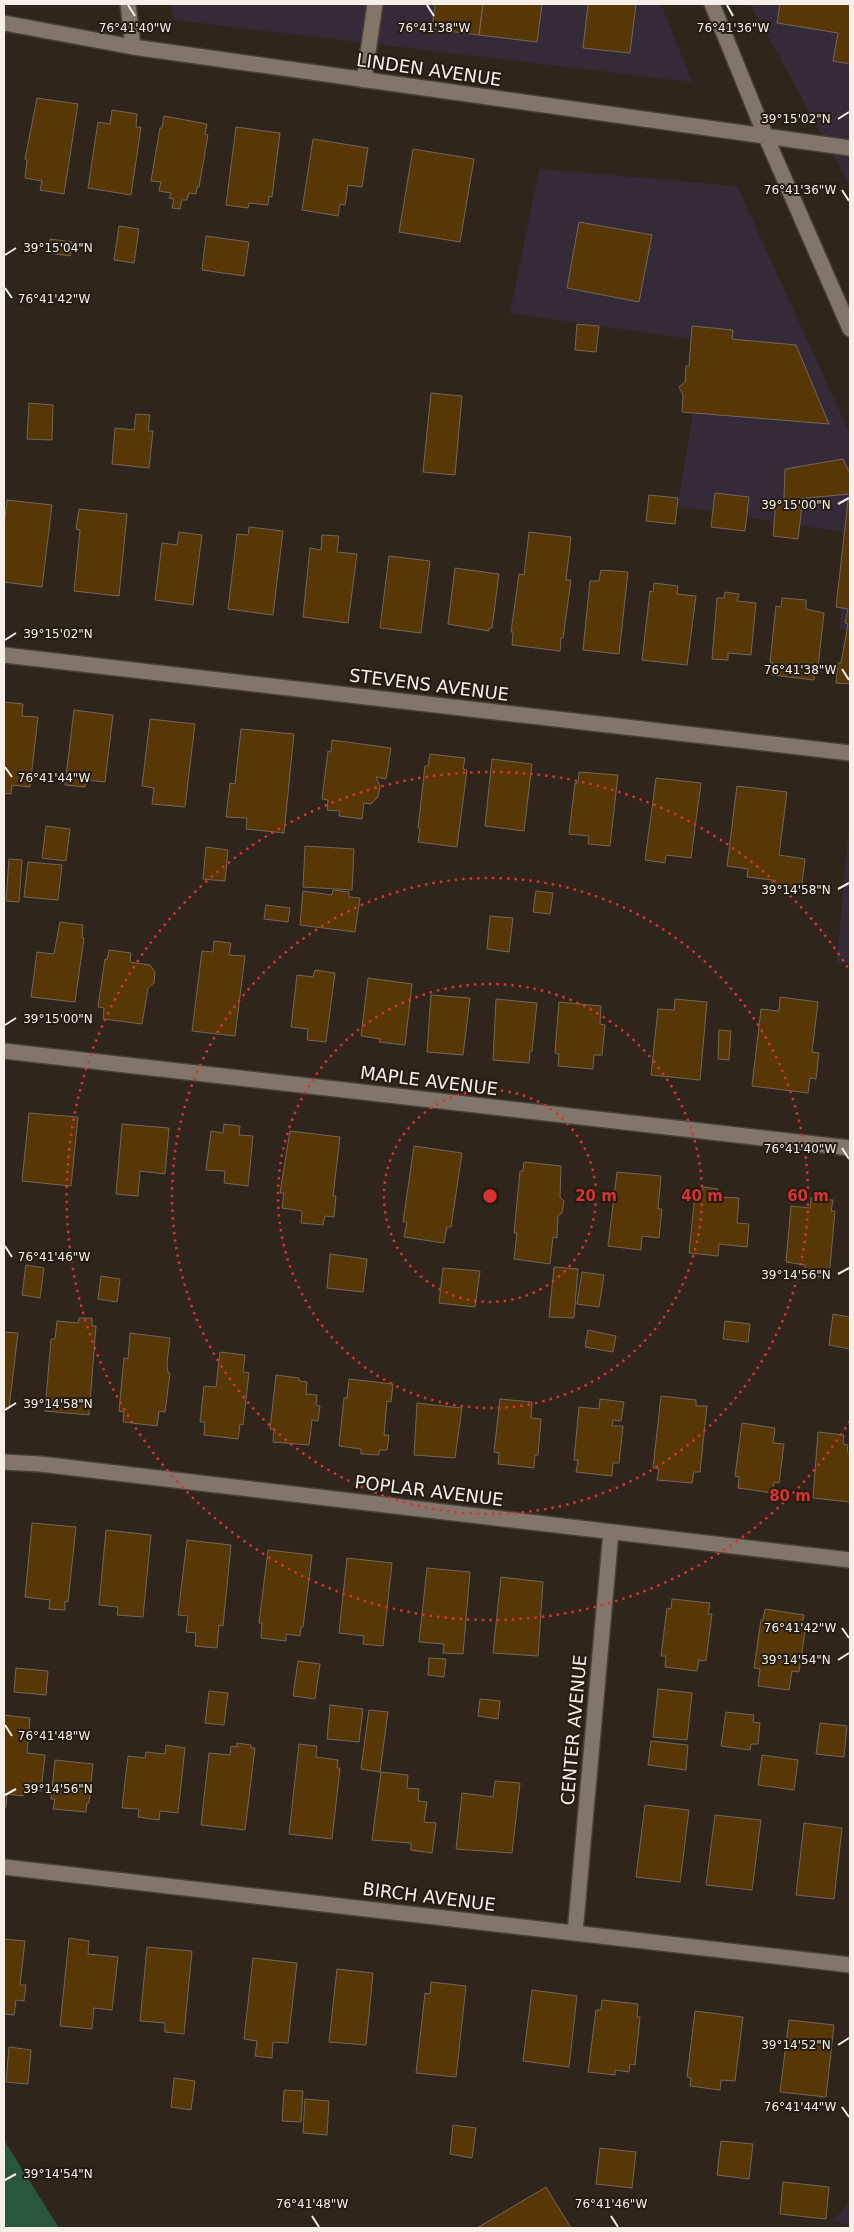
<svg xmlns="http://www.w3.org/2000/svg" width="854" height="2232" font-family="'DejaVu Sans',sans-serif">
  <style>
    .commercial { fill: #352a38 }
    .green { fill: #29563c }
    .building { fill: #583706; stroke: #71665a }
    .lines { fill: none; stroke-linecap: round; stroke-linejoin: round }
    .service-casing { stroke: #484037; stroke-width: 18 }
    .minor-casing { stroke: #484037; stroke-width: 18 }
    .tertiary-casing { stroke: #484037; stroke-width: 18 }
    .service { stroke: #817669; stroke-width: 15 }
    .minor { stroke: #817669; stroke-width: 15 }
    .tertiary { stroke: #817669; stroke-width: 15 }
    .ticks { fill: none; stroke: #f5efe8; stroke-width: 2 }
    .ring { fill: none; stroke: #d83232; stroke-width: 2.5; stroke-dasharray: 2.5 5 }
    .labels { text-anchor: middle; stroke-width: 4; stroke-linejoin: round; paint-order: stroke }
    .street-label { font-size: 18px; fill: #f5efe8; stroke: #251c11 }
    .ticks-label { font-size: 12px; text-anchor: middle; fill: #f5efe8; stroke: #251c11; stroke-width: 4; stroke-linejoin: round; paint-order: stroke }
    .centre { fill: #d83232; stroke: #251c11; stroke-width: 2.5 }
    .ring-label { font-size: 15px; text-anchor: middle; font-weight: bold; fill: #d83232; stroke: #251c11; stroke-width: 4; stroke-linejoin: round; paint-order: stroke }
  </style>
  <rect width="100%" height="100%" fill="#2f251a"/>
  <!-- commercial -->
  <path class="commercial" d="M170 4H661L692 82 174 20Z
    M750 4H850V190L845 177Z
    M539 169 737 186 850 434V631L840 629 843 532 677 506 706 341 510 313Z
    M850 811V963L837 962Z
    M850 2202V2225L832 2221Z"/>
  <!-- green -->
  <path class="green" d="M4 2140 59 2228H4Z"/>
  <!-- building -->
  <path class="building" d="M435 4H483L479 35 432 29Z
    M483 4H542L537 42 479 35Z
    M588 4H636L630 53 583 48Z
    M780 4H850V64L833 61 838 33 777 23Z
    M37 98 78 104 64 194 40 190 42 181 25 178 27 160 25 159Z
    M112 110 137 114 136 127H141L131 195 88 188 98 122 110 124Z
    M164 116 207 124 205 134 208 135 199 187H197L196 194 189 193 187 200H182L180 209 172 208 174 199 169 198 171 193 159 191 161 182 151 181 160 128H162Z
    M236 127 280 133 272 197 269 196 268 205 249 203 248 208 226 205Z
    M313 139 368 148 362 187 348 185 345 205 340 204 338 216 302 210Z
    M413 149 474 159 460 242 399 232Z
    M579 222 652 235 639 302 567 288Z
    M119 226 139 229 134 263 114 260Z
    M206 236 249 242 244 276 202 270Z
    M50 239 72 242 70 256 49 253Z
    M577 324 599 326 596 352 575 350Z
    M692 326 733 330 732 339 796 345 829 424 682 412 683 395 679 387 685 382 686 366H689Z
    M431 393 462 396 455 475 423 472Z
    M29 403 53 405 52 440 27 439Z
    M136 414 150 415 148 431H153L149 468 112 464 115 428 134 430Z
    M843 459 850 474V494L784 500 785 469Z
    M715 493 749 497 745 531 711 527Z
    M649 495 678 498 675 524 646 521Z
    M7 500 52 505 42 587 4 582V527Z
    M776 501 802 505 798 539 773 536Z
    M848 501H850V684L836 683 838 663H841L848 624 845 623 848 609 836 607Z
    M79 509 127 514 119 596 74 591 80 530 76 529Z
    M249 527 283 531 273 615 228 609 237 534 248 535Z
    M179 532 202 535 193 605 155 600 162 543 177 545Z
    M529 532 571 537 566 580H571L563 638H561L560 651 512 645 513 632H511L519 574 524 575Z
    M322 535 339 536 337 552 357 554 348 623 303 617 310 548 321 550Z
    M389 556 430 561 421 633 380 628Z
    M455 568 499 574 492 628H489V631L448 624Z
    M601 570 628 572 619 654 583 650 590 581H599Z
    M654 583 678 586 677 594 696 596 687 665 642 660 650 591 653 592Z
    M725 592 739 594 737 601 756 603 751 655 728 653V660L712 659 717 598H724Z
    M782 598 806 600V609L824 613 818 667 815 666 814 680 772 675 773 663 770 662 776 606 781 607Z
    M4 702 23 704 22 716 38 717 30 787 12 785 11 794 4 793Z
    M74 710 113 715 105 782 86 780 85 787 65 785Z
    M150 719 195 724 185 807 152 804 154 788 142 786Z
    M241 729 294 734 284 833 246 829 247 818 226 817 230 783 235 784Z
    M332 740 391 748 386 779 376 777 380 786 378 797 371 804 364 803 362 819 339 816 340 811 327 810 328 800 322 799 328 751 331 752Z
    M430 754 465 758 463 769 467 770 457 847 418 842 420 829 418 828 425 766H428Z
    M492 759 532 764 524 831 485 826Z
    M579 772 618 775 610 846 588 844 589 836 569 834 575 783H578Z
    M656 778 701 783 691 858 666 855 665 863 645 860Z
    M737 786 787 792 779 855 805 859 801 891 771 887 772 880 747 877 748 869 727 866Z
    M46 826 70 829 66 861 42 858Z
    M305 846 354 849 352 890 303 887Z
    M206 847 228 850 225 881 203 879Z
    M9 859 22 860 19 902 6 901Z
    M28 862 62 865 58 900 24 897Z
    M333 890 349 892V897L360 898 355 932 300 925 303 891 332 895Z
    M536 891 553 893 550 914 533 912Z
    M266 905 290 908 288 922 264 919Z
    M490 916 513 918 509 952 487 949Z
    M60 922 83 925 82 938H84L75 1002 31 997 37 952 54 954Z
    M214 941 231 943 229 955 245 956 235 1036 192 1031 202 951 213 952Z
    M109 950 131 953 130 962 150 965 155 972 154 983 148 988 142 1024 103 1019 104 1008 98 1007 105 959 107 960Z
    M315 970 335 973 326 1042 307 1040 308 1029 291 1027 297 975 313 977Z
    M368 978 412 984 405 1045 379 1042 380 1039 361 1036Z
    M431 995 470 998 463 1055 427 1052Z
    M780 997 818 1002 812 1052 819 1053 816 1079 810 1078 808 1093 752 1086 761 1009 779 1011Z
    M496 999 537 1003 532 1051H530L529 1063 493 1060Z
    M675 999 707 1002 700 1080 651 1075 658 1009 674 1010Z
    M559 1002 601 1006 600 1024 605 1025 602 1055H594L593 1069 558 1066 559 1054 555 1053Z
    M719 1030 731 1031 729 1060 718 1059Z
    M29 1113 78 1117 71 1186 22 1181Z
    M122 1124 169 1128 165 1174 140 1171 138 1196 116 1194Z
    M224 1124 240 1126 239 1135 253 1136 248 1186 224 1183 225 1171 206 1170 211 1131 223 1133Z
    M290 1131 340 1137 333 1196H336L334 1217 325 1216 323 1225 301 1223 302 1211 282 1208 284 1193H280Z
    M414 1146 462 1153 451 1227H447L444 1243 404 1237 407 1222H403Z
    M524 1162 561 1166 560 1197 564 1201 562 1213 558 1216 557 1238 553 1237 550 1264 514 1259 517 1233H514L520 1171H523Z
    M617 1172 661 1176 658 1209H662L659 1238 642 1236 641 1250 608 1246Z
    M703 1187 718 1189V1197L739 1198 737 1223 749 1224 747 1247 719 1244 718 1256 689 1253 695 1194 702 1195Z
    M811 1198 833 1200 831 1211H835L829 1278 805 1275V1265L786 1262 791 1206 810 1208Z
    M330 1254 367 1259 363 1292 327 1288Z
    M26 1265 44 1268 40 1298 22 1295Z
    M554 1267 578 1269 574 1318 549 1317Z
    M443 1268 480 1271 475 1307 439 1303Z
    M582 1272 604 1275 599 1307 577 1304Z
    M101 1276 120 1279 117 1302 98 1299Z
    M833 1314 850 1317V1349L829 1345Z
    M79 1318H92V1326H96L89 1415 45 1411 51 1339H55L57 1321 78 1323Z
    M725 1321 750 1324 748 1342 723 1339Z
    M588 1330 616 1336 613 1352 585 1347Z
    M4 1332 18 1333 9 1408 4 1407Z
    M130 1333 170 1338 167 1363 168 1373H170L165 1412 159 1411 157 1426 123 1422 124 1412 119 1411 124 1358 128 1359Z
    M220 1352 245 1355 243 1372 249 1373 243 1425 240 1424 238 1439 204 1435 205 1422H200L204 1386 216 1387Z
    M276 1375 299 1378V1381L307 1382 306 1394 317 1395 316 1405 320 1406 318 1421 312 1420 309 1445 273 1442 274 1429H270Z
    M349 1379 393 1384 391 1402 387 1401 384 1435H389L387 1450H379V1455L361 1454V1449L339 1446 344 1398H347Z
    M661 1396 696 1400V1406H707L700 1472H694L692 1483 657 1480 659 1469 653 1468Z
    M500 1399 532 1402 531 1418 541 1419 538 1455H535L534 1468 498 1464 499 1453 494 1452Z
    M600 1399 624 1402 621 1421 613 1420 612 1426H623L619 1463H613L612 1476 576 1472 578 1460H574L579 1407 599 1409Z
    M417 1403 462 1408 455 1458 414 1455Z
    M742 1423 775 1428 773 1443 784 1444 779 1483 774 1482 773 1493 738 1488 739 1477 735 1476Z
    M818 1432 844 1435 843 1444 848 1445 847 1452H850V1502L813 1498Z
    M32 1523 76 1527 68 1602 65 1601V1610L49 1609 50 1600 25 1597Z
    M106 1530 151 1535 143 1617 117 1615 118 1607 99 1605Z
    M187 1540 231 1545 223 1626 219 1625 217 1648 195 1646 196 1633 186 1632 188 1616 178 1615Z
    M268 1550 312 1555 303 1627H301L300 1636 286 1634V1641L261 1638 262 1623H259Z
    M347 1558 392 1563 383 1646 363 1644 364 1636 339 1633Z
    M427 1568 470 1572 463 1654 443 1653 444 1644 419 1642Z
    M501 1577 543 1582 538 1656 493 1653Z
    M672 1599 710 1603 708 1614H712L706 1661 699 1660 697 1671 665 1667 666 1656H661L667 1608 671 1609Z
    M765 1609 804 1615 802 1624 806 1625 799 1672 792 1671 789 1690 758 1686 760 1669 754 1668 761 1620H763Z
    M429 1658 446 1659 444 1677 428 1675Z
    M298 1661 320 1664 315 1699 293 1696Z
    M16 1668 48 1671 46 1695 14 1692Z
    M658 1689 692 1693 687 1740 653 1737Z
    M209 1691 228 1693 224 1725 205 1723Z
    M480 1699 500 1701 498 1719 478 1716Z
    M330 1705 363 1709 359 1742 327 1739Z
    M369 1710 388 1712 380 1772 361 1769Z
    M726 1712 754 1715 753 1722 760 1723 758 1744H751L750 1750 721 1746Z
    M4 1715 30 1718 27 1753 45 1755 41 1791 24 1789 23 1796 7 1794 6 1807H4Z
    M820 1723 847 1726 844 1757 816 1754Z
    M651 1741 688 1745 686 1770 648 1765Z
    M237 1743 251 1745V1748H255L245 1830 201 1825 209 1753 230 1755 231 1746 237 1747Z
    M299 1744 317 1746 316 1757 338 1760 337 1768H340L332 1839 289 1834Z
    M166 1745 185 1748 178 1813 160 1811 159 1820 138 1817 139 1809 122 1808 128 1756 145 1758 146 1752 165 1754Z
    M762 1755 798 1760 794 1790 758 1785Z
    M55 1760 93 1764 89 1803H87L86 1812 53 1809 55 1799H51Z
    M381 1772 408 1775 407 1788 419 1789 418 1801 427 1802 424 1822 436 1823 432 1853 411 1850V1843L372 1840Z
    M495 1781 520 1783 512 1853 456 1849 462 1793 493 1797Z
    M645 1805 689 1810 680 1882 636 1877Z
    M715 1815 761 1820 752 1890 706 1885Z
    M804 1823 842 1828 834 1899 796 1895Z
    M69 1938 89 1941 88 1954 118 1957 112 2010 94 2008 92 2029 60 2026Z
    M4 1939 25 1941 20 1985H26L24 2001 16 2000 14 2015 4 2014Z
    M147 1947 192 1951 184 2034 165 2032V2023L140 2021Z
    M253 1958 297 1963 288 2043 273 2042 272 2058 255 2056 257 2041 244 2039Z
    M337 1969 373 1973 366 2045 329 2042Z
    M431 1982 466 1986 456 2077 416 2073 425 1993 430 1994Z
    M532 1990 577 1996 569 2067 523 2061Z
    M602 2000 638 2004 637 2017H640L635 2065 630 2064 629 2072 615 2070V2075L588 2072 596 2010H601Z
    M695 2011 743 2017 735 2081 721 2080 720 2090 690 2086 691 2078 687 2077Z
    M789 2020 834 2025 826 2097 780 2092Z
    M9 2047 31 2050 28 2084 6 2082Z
    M174 2078 195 2081 191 2110 171 2107Z
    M284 2090 303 2091 301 2122 282 2121Z
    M305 2099 329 2101 327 2135 303 2133Z
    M453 2125 476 2128 472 2158 450 2154Z
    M721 2141 753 2144 749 2179 717 2175Z
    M600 2148 636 2152 632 2188 596 2184Z
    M783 2182 829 2187 826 2219 780 2214Z
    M546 2187 571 2228H477Z"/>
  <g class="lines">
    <!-- service casing -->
    <g class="service-casing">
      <path id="service" d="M364 80 375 4"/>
    </g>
    <!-- minor casing -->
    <g class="minor-casing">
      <path id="minor" d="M712 4 766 137
        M4 655 850 753
        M4 1051 850 1148
        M4 1462 40 1464 850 1560
        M4 1867 850 1965
        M575 1933 611 1532"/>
    </g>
    <!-- tertiary casing -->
    <g class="tertiary-casing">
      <path id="tertiary" d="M128 4 133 47
        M4 23 133 47 850 148
        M766 137 850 329"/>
    </g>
    <!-- service -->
    <use href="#service" class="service"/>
    <!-- minor -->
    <use href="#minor" class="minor"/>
    <!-- tertiary -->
    <use href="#tertiary" class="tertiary"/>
  </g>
  <!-- ticks -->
  <path class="ticks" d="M128 5 135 16M427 5 434 16M727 5 733 16M838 119 849 112M842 190 849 201M5 255 16 248M5 288 12 298M838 504 849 498M5 640 16 633M842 669 849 680M5 767 12 777M838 889 849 883M5 1025 16 1018M842 1148 849 1159M5 1246 12 1257M838 1274 849 1268M5 1410 16 1403M842 1628 849 1638M838 1660 849 1653M5 1725 12 1736M5 1795 16 1789M838 2045 849 2038M842 2107 849 2117M5 2180 16 2174M312 2216 319 2227M611 2216 618 2227"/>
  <!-- distance rings -->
  <g class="ring">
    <circle cx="490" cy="1196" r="106"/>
    <circle cx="490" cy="1196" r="212"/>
    <circle cx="490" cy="1196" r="318"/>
    <path d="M850 1421A424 424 0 1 1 850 971"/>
  </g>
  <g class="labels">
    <!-- street labels -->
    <g class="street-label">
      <text transform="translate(429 70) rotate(8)" y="6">LINDEN AVENUE</text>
      <text transform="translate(429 685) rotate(7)" y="6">STEVENS AVENUE</text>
      <text transform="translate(429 1081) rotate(7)" y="6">MAPLE AVENUE</text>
      <text transform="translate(429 1491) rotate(7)" y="6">POPLAR AVENUE</text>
      <text transform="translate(574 1730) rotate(-85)" y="6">CENTER AVENUE</text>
      <text transform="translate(429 1897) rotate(7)" y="6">BIRCH AVENUE</text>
    </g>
  </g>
  <g class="ticks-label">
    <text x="733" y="32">76°41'36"W</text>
    <text x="135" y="32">76°41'40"W</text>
    <text x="434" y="32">76°41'38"W</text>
    <text x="796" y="123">39°15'02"N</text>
    <text x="800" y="194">76°41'36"W</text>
    <text x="58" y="252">39°15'04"N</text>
    <text x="54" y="303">76°41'42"W</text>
    <text x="796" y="509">39°15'00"N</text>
    <text x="58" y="638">39°15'02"N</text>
    <text x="800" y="674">76°41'38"W</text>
    <text x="54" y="782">76°41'44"W</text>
    <text x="796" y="894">39°14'58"N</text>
    <text x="58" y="1023">39°15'00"N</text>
    <text x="800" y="1153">76°41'40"W</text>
    <text x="54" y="1261">76°41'46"W</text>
    <text x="796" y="1279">39°14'56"N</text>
    <text x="58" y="1408">39°14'58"N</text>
    <text x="800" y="1632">76°41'42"W</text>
    <text x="796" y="1664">39°14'54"N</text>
    <text x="54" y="1740">76°41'48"W</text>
    <text x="58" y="1793">39°14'56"N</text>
    <text x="796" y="2049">39°14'52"N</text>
    <text x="800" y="2111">76°41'44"W</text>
    <text x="58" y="2178">39°14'54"N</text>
    <text x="312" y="2208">76°41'48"W</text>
    <text x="611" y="2208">76°41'46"W</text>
  </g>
  <circle cx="490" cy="1196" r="8" class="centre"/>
  <g class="ring-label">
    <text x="596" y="1201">20 m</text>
    <text x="702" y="1201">40 m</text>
    <text x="808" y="1201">60 m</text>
    <text x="790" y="1501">80 m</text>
  </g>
  <!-- border -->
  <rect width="854" height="2232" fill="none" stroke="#f5efe8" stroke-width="10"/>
</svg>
